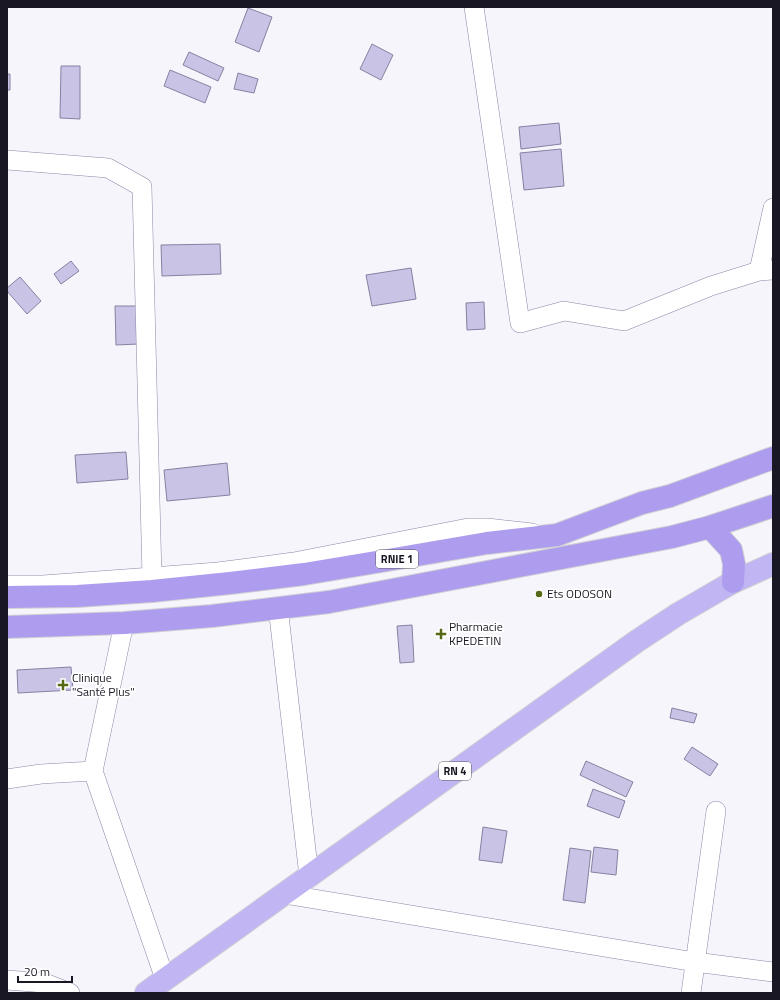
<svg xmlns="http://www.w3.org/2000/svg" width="780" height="1000" font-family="'Titillium Web',sans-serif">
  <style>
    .building { fill: #c9c4e6; stroke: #8681a1 }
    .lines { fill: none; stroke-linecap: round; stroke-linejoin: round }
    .minor-casing { stroke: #8c87a7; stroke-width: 20 }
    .primary-casing { stroke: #d1d1d3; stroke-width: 24 }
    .trunk-casing { stroke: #d1d1d3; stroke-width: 24 }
    .minor { stroke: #fff; stroke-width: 19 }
    .primary { stroke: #c2b5f3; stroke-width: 22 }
    .trunk { stroke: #ae9cef; stroke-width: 22 }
    .poi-dot { fill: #556917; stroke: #fff; stroke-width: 1.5 }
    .labels { text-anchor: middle; stroke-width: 3.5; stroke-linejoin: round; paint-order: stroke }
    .shield { fill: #fff; stroke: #5e5d65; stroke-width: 1 }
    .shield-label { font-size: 11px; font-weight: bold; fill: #191723 }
    .poi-label { font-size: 12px; fill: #191723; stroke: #fff; text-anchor: start }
  </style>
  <rect width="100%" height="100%" fill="#f6f5fc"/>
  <!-- building -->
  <path class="building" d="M248 8 272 17 259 52 235 42Z
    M372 44 393 55 381 80 360 69Z
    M189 52 224 68 218 81 183 65Z
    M61 66H80V119L60 118Z
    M170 70 211 87 205 103 164 86Z
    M238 73 258 79 254 93 234 89Z
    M7 74H10V90H7Z
    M559 123 561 144 521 149 519 127Z
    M561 149 564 186 524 190 520 153Z
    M220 244 221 274 162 276 161 245Z
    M71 261 79 271 61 284 54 274Z
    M411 268 416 299 372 306 366 275Z
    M20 277 41 301 27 314 7 291V288Z
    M484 302 485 329 467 330 466 303Z
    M115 306H138L139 344 116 345Z
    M126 452 128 479 77 483 75 455Z
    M227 463 230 495 167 501 164 470Z
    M412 625 414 662 400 663 397 626Z
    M71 667 73 690 18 693 17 670Z
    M672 708 697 714 694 723 670 718Z
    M692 747 718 764 710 776 684 759Z
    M586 761 633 782 626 797 580 775Z
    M593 789 625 801 619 818 587 806Z
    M483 827 507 831 502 863 479 860Z
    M594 847 618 850 616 875 591 872Z
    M570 848 591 851 585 903 563 900Z"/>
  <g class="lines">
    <!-- minor casing -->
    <g class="minor-casing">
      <path id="minor" d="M474 7 520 323 564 311 624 321 711 286 759 271 773 270
        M7 160 108 168 142 187 152 577
        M759 271 773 208
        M7 585H43L152 577 218 572 294 562 468 528H487L532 533
        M278 607 309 876
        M124 623 93 771 165 979
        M7 779 41 774 93 771
        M284 894 695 962 773 972
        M7 980 45 983 70 993
        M691 993 716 811"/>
    </g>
    <!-- primary casing -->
    <g class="primary-casing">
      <path id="primary" d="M146 993 637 641 678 614 733 582 773 564"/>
    </g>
    <!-- trunk casing -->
    <g class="trunk-casing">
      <path id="trunk" d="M710 527 731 550 734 564 733 582
        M7 597 77 596 152 591 230 583 304 574 382 561 487 543 557 535 642 503 670 496 773 458
        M7 627 124 623 212 616 329 602 672 537 710 527 773 506"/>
    </g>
    <!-- minor -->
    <use href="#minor" class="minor"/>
    <!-- primary -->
    <use href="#primary" class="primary"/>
    <!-- trunk -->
    <use href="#trunk" class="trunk"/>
  </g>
  <!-- markers -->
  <g class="poi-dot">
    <circle cx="539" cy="594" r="4"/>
    <path d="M439 628h4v4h4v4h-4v4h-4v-4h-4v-4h4z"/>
    <path d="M61 679h4v4h4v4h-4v4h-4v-4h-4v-4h4z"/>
  </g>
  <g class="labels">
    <!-- shield labels -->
    <g class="shield">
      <rect x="376" y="550" width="42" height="18" rx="3"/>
      <rect x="439" y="762" width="32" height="18" rx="3"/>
    </g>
    <g class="shield-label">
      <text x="397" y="563">RNIE 1</text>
      <text x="455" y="775">RN 4</text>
    </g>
    <!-- poi labels -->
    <g class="poi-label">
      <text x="547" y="598">Ets ODOSON</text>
      <text x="449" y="631">Pharmacie<tspan x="449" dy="14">KPEDETIN</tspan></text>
      <text x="72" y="682">Clinique<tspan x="72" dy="14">"Santé Plus"</tspan></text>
    </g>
  </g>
  <!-- border -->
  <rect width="780" height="1000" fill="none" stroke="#191723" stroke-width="16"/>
  <!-- scale -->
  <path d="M18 976v6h54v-6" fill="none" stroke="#191723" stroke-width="2"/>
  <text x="24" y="976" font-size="12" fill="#191723" stroke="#ffffff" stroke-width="3" paint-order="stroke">20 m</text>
</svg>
